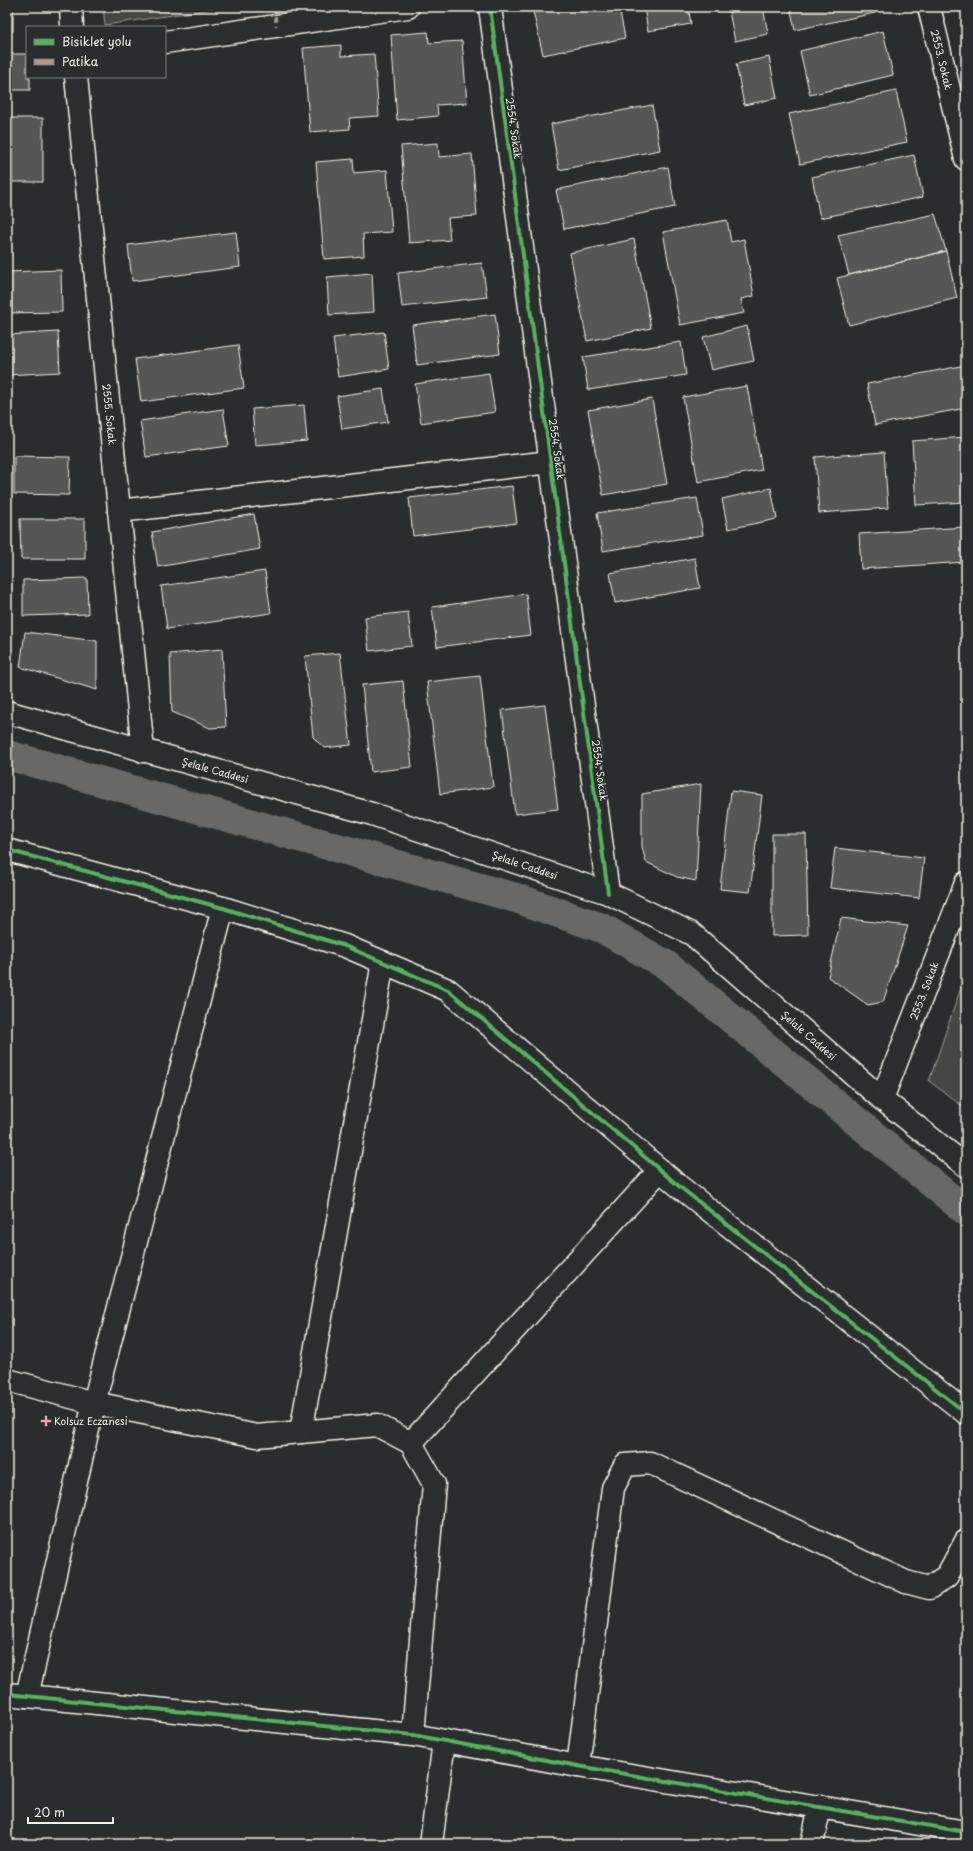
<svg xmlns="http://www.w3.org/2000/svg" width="973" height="1851" font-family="'Playpen Sans',sans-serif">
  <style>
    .green { fill: #444645; stroke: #9c9c96 }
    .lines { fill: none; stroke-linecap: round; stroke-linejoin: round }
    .canal { stroke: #676866; stroke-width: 30 }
    .building { fill: #555756; stroke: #f4f1e8 }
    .minor-casing { stroke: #f4f1e8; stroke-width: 25 }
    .minor { stroke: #2a2d2e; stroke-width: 22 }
    .quiet { stroke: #b2968c; stroke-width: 3; stroke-dasharray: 6 3; stroke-linecap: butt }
    .cycleway-casing { stroke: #2a2d2e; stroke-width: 6 }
    .cycleway { stroke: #56b35d; stroke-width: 4 }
    .poi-dot { fill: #ff9aa2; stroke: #2a2d2e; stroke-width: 1.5 }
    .labels { text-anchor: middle; stroke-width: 4; stroke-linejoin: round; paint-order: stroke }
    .street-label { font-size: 10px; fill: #f4f1e8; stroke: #2a2d2e }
    .poi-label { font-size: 10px; fill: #f4f1e8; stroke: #2a2d2e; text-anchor: start }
  </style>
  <rect width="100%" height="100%" fill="#2a2d2e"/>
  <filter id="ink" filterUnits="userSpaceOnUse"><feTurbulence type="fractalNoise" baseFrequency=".025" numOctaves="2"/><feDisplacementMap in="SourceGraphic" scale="8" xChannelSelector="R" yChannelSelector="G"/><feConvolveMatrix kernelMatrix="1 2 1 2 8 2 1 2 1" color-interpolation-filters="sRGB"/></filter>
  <g filter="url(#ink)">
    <!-- green -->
    <path class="green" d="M103 7H227L105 25Z
      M966 973V1109L929 1081Z"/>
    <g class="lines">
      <!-- canal -->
      <path class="canal" d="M7 755 516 898 602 928 666 965 966 1211"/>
    </g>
    <!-- building -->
    <path class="building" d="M7 7H13V31H7Z
      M551 7H619L625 38 543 55 533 11Z
      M644 7H688L691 24 648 31Z
      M728 7H763L768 34 735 41Z
      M790 7H873L875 13 795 30Z
      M883 31 893 75 810 95 800 51Z
      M428 32 429 43 462 41 467 103 437 105 438 116 397 120 391 35Z
      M341 45V56L374 54 379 116 349 118 350 129 310 132 303 48Z
      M7 54H27V77H30V90H7Z
      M769 57 777 98 744 105 736 64Z
      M896 91 907 142 800 164 789 114Z
      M652 105 660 150 559 170 551 124Z
      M7 118H43V182H7Z
      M438 143 439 157 472 154 477 216 448 218 450 240 409 243 401 146Z
      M914 155 923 197 820 218 812 177Z
      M353 159 354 173 387 170 392 232 363 234 364 256 324 259 316 162Z
      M668 167 675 207 564 229 556 190Z
      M935 214 946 251 849 275 838 235Z
      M727 220 731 242 744 239 754 296 741 299 744 313 680 325 663 232Z
      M236 232 240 267 132 281 128 245Z
      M634 239 651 328 587 341 570 253Z
      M946 251 957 298 849 325 837 278Z
      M482 263 487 297 402 307 398 273Z
      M61 270 62 312 7 313V272Z
      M372 273 374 312 329 315 327 277Z
      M495 314 500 354 417 365 412 325Z
      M747 326 754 361 711 370 703 337Z
      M58 332 60 372 7 375V335Z
      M384 332 389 369 338 377 333 338Z
      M681 342 686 375 588 390 583 357Z
      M238 345 244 388 141 402 135 359Z
      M966 365V408L875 425 867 384Z
      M489 373 495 412 421 423 415 384Z
      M747 386 762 470 698 482 683 397Z
      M383 389 388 422 342 429 337 396Z
      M652 399 667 484 603 495 588 410Z
      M304 405 307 441 255 445 252 409Z
      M223 409 229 446 146 457 140 421Z
      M966 437V502L916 505 912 441Z
      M884 452 888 508 819 513 815 457Z
      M14 456 70 457 69 495 14 494Z
      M512 486 517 523 413 536 409 498Z
      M771 488 777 519 728 529 722 499Z
      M697 498 703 535 603 551 597 513Z
      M254 514 260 549 158 567 152 532Z
      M20 519H85V559H21Z
      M965 527 966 562 861 569 859 534Z
      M695 558 700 588 615 603 610 573Z
      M265 571 271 613 167 629 161 586Z
      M87 578 88 614 23 616V580Z
      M526 594 531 635 437 647 432 607Z
      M408 612 412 646 369 651 365 617Z
      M25 632 97 641V690L20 667Z
      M222 649 226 727 210 728 172 712 170 654Z
      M340 653 351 745 324 748 313 737 305 656Z
      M480 676 493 787 440 794 427 682Z
      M403 681 412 767 371 772 362 685Z
      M545 705 558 809 515 814 502 710Z
      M701 784 696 881 677 877 646 862 642 847V794Z
      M731 791 762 795 750 892 720 889Z
      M772 834H806L808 935 772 936Z
      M835 848 924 858 919 898 830 888Z
      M841 918 908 926 883 1002 868 1005 828 977Z"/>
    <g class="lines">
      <!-- minor casing -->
      <g class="minor-casing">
        <g id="minor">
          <path d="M71 7 72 27"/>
          <path d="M490 7 608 893"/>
          <path id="s1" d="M929 7 966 159"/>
          <path d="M165 42 408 7"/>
          <path id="s2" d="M76 77 143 751"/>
          <path d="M119 511 551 462"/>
          <path id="s3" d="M7 712 372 814 608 893 692 934 882 1099 966 1166"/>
          <path d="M7 850 223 908 345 946 448 990 680 1187 966 1413"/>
          <path id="s4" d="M882 1099 966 883"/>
          <path d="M7 1380 94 1403 257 1436 377 1425 411 1443 434 1484 413 1735"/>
          <path d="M301 1432 383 962"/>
          <path d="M411 1443 660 1170"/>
          <path d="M7 1694 413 1735 578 1766 966 1832"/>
          <path d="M27 1696 94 1403 223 908"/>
          <path d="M578 1766 613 1488 625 1465 650 1463 906 1582 929 1588 947 1576 966 1541"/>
          <path d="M431 1844 444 1741"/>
          <path d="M812 1844 820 1806"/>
        </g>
      </g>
      <!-- minor -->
      <use href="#minor" class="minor"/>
      <!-- quiet -->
      <path class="quiet" d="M275 7 276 26"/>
      <!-- cycleway casing -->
      <g class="cycleway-casing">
        <path id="cycleway" d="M490 7 608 893
          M7 850 223 908 345 946 448 990 680 1187 966 1413
          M7 1694 413 1735 578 1766 966 1832"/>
      </g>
      <!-- cycleway -->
      <use href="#cycleway" class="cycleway"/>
    </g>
  </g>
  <!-- markers -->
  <path class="poi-dot" d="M44 1415h4v4h4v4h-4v4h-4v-4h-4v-4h4z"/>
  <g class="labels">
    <!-- street labels -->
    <g class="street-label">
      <text dy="4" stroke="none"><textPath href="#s1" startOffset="54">2553. Sokak</textPath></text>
      <text transform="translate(514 128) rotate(82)" y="4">2554. Sokak</text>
      <text dy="4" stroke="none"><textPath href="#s2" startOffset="339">2555. Sokak</textPath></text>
      <text transform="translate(557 449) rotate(82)" y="4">2554. Sokak</text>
      <text transform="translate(600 770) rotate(82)" y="4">2554. Sokak</text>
      <text dy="4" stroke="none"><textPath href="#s3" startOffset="216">Şelale Caddesi</textPath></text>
      <text dy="4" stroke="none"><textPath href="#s3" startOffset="540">Şelale Caddesi</textPath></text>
      <text dy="4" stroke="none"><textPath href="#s4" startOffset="116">2553. Sokak</textPath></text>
      <text dy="4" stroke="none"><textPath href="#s3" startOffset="876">Şelale Caddesi</textPath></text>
    </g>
    <!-- poi labels -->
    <g class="poi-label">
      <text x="54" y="1425">Kolsuz Eczanesi</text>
    </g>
  </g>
  <!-- margin -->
  <rect width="973" height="1851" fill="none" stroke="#2a2d2e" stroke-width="24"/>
  <rect x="12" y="12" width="949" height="1827" fill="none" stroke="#f4f1e8" stroke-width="1.5" filter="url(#ink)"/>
  <!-- legend -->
  <rect x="26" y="26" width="140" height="52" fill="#2a2d2e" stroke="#7b7b78"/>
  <rect x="34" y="39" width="20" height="6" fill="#56b35d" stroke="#7b7b78"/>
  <text x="62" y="46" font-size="12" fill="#f4f1e8">Bisiklet yolu</text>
  <rect x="34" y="59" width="20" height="6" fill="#b2968c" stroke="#7b7b78"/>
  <text x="62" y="66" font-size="12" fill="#f4f1e8">Patika</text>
  <!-- scale -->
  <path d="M28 1817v6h85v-6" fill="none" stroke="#f4f1e8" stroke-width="2"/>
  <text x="34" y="1817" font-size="12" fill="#f4f1e8" stroke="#2a2d2e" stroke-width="3" paint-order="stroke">20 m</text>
</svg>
